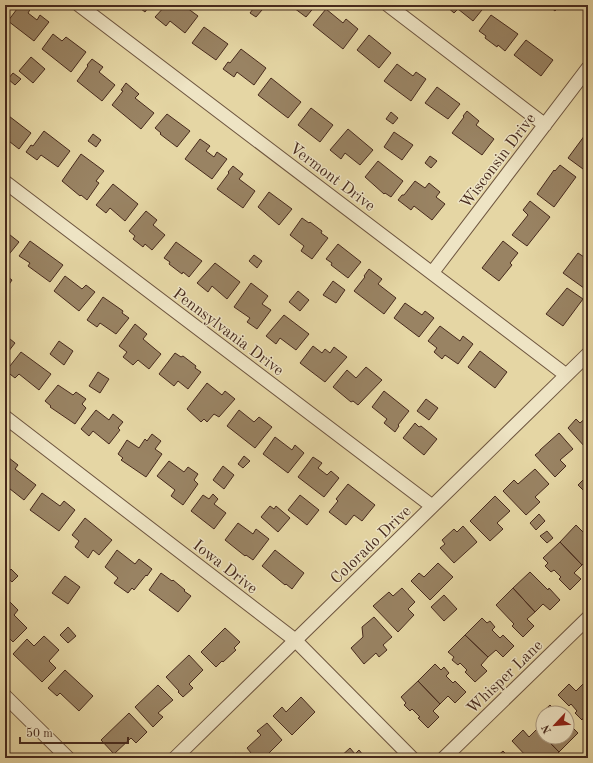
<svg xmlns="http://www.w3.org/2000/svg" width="593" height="763" font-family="'Old Standard TT',serif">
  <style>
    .building { fill: #998363; stroke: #472a1d }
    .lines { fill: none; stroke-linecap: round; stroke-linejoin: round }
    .street-casing { stroke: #6e553f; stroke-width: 15 }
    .street { stroke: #eee4c4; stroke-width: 13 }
    .labels { text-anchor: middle; stroke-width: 3; stroke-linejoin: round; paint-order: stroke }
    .street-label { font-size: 16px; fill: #472a1d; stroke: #eee4c4 }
  </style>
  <rect width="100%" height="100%" fill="#e5d6a4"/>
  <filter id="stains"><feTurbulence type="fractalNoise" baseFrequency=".005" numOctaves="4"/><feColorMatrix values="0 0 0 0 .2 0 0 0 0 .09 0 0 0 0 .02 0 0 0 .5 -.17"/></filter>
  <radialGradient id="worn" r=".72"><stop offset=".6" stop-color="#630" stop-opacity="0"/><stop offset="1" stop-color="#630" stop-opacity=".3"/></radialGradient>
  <!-- building -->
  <path class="building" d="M20 5H27L31 8 28 13 37 20 40 15 49 22 34 41 8 21Z
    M136 5H150L145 12Z
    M166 5H183L198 16 185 33 170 21 166 26 155 17Z
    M256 5 262 10 256 17 250 13Z
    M290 5H316L306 17Z
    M446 5H486L473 21 458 9 454 13 446 6Z
    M550 5H560L555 11 549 6Z
    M326 9 343 23 346 19 358 29 343 49 313 25Z
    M491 15 518 34 505 51 498 45 497 47 485 38 486 36 479 31Z
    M204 27 228 44 216 60 192 43Z
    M53 34 62 41 66 37 86 52 71 72 42 49Z
    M369 35 391 53 379 68 357 50Z
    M526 40 553 60 541 76 514 55Z
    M241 49 266 68 254 85 237 72 234 77 223 69 228 62 230 63Z
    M31 57 45 69 33 83 19 71Z
    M92 59 103 67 99 72 115 85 102 101 77 81 88 66 87 65Z
    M397 64 413 76 416 72 426 79 411 101 384 81Z
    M13 73 21 79 15 85 8 79Z
    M271 78 301 102 288 118 258 95Z
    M126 83 139 94 135 98 154 113 141 129 112 105 123 91 121 90Z
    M437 87 460 104 448 119 425 103Z
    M311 108 333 125 320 142 298 125Z
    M467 111 479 121 476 125 494 139 482 155 452 133 464 117 463 116Z
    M391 112 398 118 393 124 386 119Z
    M5 113 31 133 19 149 5 138Z
    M167 114 190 131 177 147 160 134 161 133 155 128Z
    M348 129 373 150 360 165 345 153 341 159 330 150Z
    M44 131 70 151 58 167 41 155 37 160 26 152 31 145 33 146Z
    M394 132 413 145 402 160 384 147Z
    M93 134 101 140 96 147 88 141Z
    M585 135 588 137V165L587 164 583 169 568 158Z
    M200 139 210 146 206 151 214 157 217 152 227 159 212 179 185 159Z
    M81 154 104 171 96 181 99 183 87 200 81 195 80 196 62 181Z
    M430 156 437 161 431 168 425 163Z
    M378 161 403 181 391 197 385 193 384 194 365 177Z
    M560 165 576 177 554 207 537 194 554 170 555 171Z
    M233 166 243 174 239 179 255 191 243 208 217 189 229 173 228 172Z
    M415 181 425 188 429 183 440 192 436 197 445 204 432 220 414 206 411 210 398 200 402 195H404Z
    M113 184 138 204 125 221 110 208 106 213 96 205Z
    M269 192 292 209 279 225 258 207Z
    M530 201 550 217 527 246 512 235 528 215 523 210Z
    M146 211 157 220 153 225 165 235 152 250 145 244 143 247 133 239 135 236 129 231Z
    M302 218 309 223 310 222 322 231 321 233 328 238 312 259 301 251 304 246 290 235Z
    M5 231 19 242 6 258 5 257Z
    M30 241 63 265 50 282 28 266 30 263 19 256Z
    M503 241 518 253 510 263 512 265 499 281 482 268Z
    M176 242 202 261 189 277 183 272 182 274 169 264 170 262 164 258Z
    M338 244 361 262 348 278 331 265 332 263 326 259Z
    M588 251V291L563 273 578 253 584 257Z
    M254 255 262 261 257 268 249 261Z
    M215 263 240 282 227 299 212 286 208 292 197 283Z
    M369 269 382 279 378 284 396 298 384 314 354 291 365 277 364 276Z
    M5 275 12 280 6 289 5 288Z
    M65 276 82 289 86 285 95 292 79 311 54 291Z
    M333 281 345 290 336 303 323 295Z
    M251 283 268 296 262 304 271 310 257 329 247 322 250 318 234 307Z
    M567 288 583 299 563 326 546 314Z
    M298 291 309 300 300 311 289 302Z
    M103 297 123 311 122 313 129 318 116 334 100 323 97 327 87 320Z
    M405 303 422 315 425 311 434 318 419 337 394 318Z
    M284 315 309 334 296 350 280 338 276 344 266 336Z
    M135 324 147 334 143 339 161 354 149 369 138 360 133 365 123 357 127 352 119 346Z
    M440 326 460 341 463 336 473 344 458 364 445 355 442 359 434 352 437 348 428 341Z
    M5 335 15 343 5 356Z
    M59 341 73 351 64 365 50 354Z
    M313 346 322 353 325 349 330 353 334 347 347 357 325 382 300 363Z
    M480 351 507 372 495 388 468 367Z
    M21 352 51 374 39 390 19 374 15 378 6 371Z
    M175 353 181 357 183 356 196 366 195 368 201 372 188 389 178 381 174 386 159 374Z
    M366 367 382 380 358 405 353 401 351 402 333 387 347 370 356 378Z
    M98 372 109 379 100 393 89 386Z
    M207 383 222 395 225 391 235 399 219 417 214 414 207 422 204 419 201 422 187 409Z
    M58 385 73 395 76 392 86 399 82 404 86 408 75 424 50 407 51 406 45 401Z
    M384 391 409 411 398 425 399 426 395 432 384 423 387 419 372 407Z
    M426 399 438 408 429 420 417 411Z
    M96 410 109 420 113 414 123 422 118 428 120 430 109 444 93 431 89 436 81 429Z
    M239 410 254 422 259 417 272 427 255 448 227 426Z
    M588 416V444L585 447 568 428 576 419 580 423Z
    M415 423 419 427 421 426 437 439 424 455 403 438Z
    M559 433 573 449 560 460 566 466 555 477 535 455 540 451V450Z
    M152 434 161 441 155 449 162 454 146 477 121 460 123 458 118 454 127 440 139 448 145 439 147 441Z
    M275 437 292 450 295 445 304 453 288 473 263 454Z
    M244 456 250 461 243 468 238 464Z
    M313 457 322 463 318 468 327 475 331 471 339 478 324 497 298 477Z
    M9 458 18 465 15 469 36 485 24 500 5 485V463Z
    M169 461 184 472 188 467 198 474 194 480 198 484 183 505 171 496 175 490 157 476Z
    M223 466 234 475 224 489 213 480Z
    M535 469 549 484 535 497 540 502 526 515 503 491 514 480 518 484Z
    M584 479 588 483V485L583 490 578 485Z
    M348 484 375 505 362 521 354 515 346 525 329 512 338 501 336 499Z
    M42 493 60 506 64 501 75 510 59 531 30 510Z
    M213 494 218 499 214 504 226 513 214 529 191 511 203 495 209 499Z
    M300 495 319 510 307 525 288 510Z
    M495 496 510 511 497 523 503 529 490 541 470 521Z
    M270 506 274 509 276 506 290 518 278 532 261 517Z
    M539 514 545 521 536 530 530 523Z
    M85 518 112 540 99 555 93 550 88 558 75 547 79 541 72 535Z
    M238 523 253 534 256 529 269 539 253 560 246 555 245 556 225 540Z
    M576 525 588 537V559L582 565 560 542Z
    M463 526 477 542 454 563 440 548 445 544 442 540 454 529 457 532Z
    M547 531 553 538 547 543 540 536Z
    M560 542 582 565 574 573 581 579 570 590 559 579 561 577 554 570 551 572 545 566 548 563 543 558Z
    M117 550 135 564 139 559 152 569 147 576 146 575 134 590 132 588 128 593 114 583 118 578 105 567Z
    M275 550 304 573 292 589 286 584 285 585 262 566Z
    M438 563 453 577 430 600 411 581 419 573 424 577Z
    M11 569 18 576 12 582 5 576Z
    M530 572 548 590 549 588 560 600 550 610 543 604 535 612 513 588Z
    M161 573 172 581 173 580 185 590 184 591 191 596 178 612 149 590Z
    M65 576 80 587 68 604 52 593Z
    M402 588 415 602 408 609 414 615 398 632 373 606 389 592 393 596Z
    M513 588 535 612 527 619 534 626 523 637 512 626 514 624 496 605Z
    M444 595 457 609 444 621 431 607Z
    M8 600 18 610 14 615 27 628 13 642 5 634V603Z
    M374 617 392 637 383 645 387 650 379 657 376 653 364 664 351 648 363 637 362 627Z
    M482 618 487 623 490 621 495 627 492 630 500 638 503 635 514 646 503 657 496 650 488 657 465 635Z
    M68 627 76 636 68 643 60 635Z
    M225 628 240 642 234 648 236 650 223 662 222 661 216 667 201 652Z
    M465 635 488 657 481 665 487 671 475 682 465 672 467 670 460 663 458 665 452 660 454 657 448 652Z
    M44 636 59 650 49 661 56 668 42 682 13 654 27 639 34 646Z
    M189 655 203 670 189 684 193 688 183 697 178 692 179 691 166 677Z
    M435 664 441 670 444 667 449 673 446 676 453 683 455 681 466 692 455 703 448 696 440 704 418 681Z
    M65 670 93 696 79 711 60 693 57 696 48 688Z
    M588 680V689L583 684Z
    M418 681 440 704 433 711 439 717 428 728 418 718 420 717 412 709 410 711 404 705 406 703 401 697Z
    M569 684 576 691 583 684 588 689V721L584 717 582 720 575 713 577 711 571 704 569 706 558 695Z
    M158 685 173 700 158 713 163 717 153 727 135 707Z
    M301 697 315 712 292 735 273 716 282 707 286 712Z
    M550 705 558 713H543V720L538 716Z
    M129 713 147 732 136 743 131 738 114 754 101 740Z
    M567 722 578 733 559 752 544 737H567Z
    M267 723 282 740 264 758H255L247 748 261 735 257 731Z
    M543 723V736L537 729Z
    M537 729 559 752 554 758H528L512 741 523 730 529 737Z
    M350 748 355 754 359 750 363 755 360 758H339Z
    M503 751 510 758H495Z
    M236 753 241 758H230Z"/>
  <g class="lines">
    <!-- street casing -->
    <g class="street-casing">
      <path id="street" d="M79 5 566 375
        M388 5 545 125
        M5 182 432 506
        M432 273 588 68
        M5 417 295 640 412 758
        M5 696 68 758
        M175 758 588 354
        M444 758 588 618"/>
    </g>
    <!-- street -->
    <use href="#street" class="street"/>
  </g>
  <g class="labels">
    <!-- street labels -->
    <g class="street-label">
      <text transform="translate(497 160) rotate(-53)" y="6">Wisconsin Drive</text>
      <text transform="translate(333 176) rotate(37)" y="6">Vermont Drive</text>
      <text transform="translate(229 331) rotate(37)" y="6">Pennsylvania Drive</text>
      <text transform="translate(370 544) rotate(-44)" y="6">Colorado Drive</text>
      <text transform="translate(226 566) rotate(38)" y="6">Iowa Drive</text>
      <text transform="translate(504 676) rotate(-44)" y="6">Whisper Lane</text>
    </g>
  </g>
  <!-- margin -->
  <rect width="593" height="763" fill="none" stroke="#e5d6a4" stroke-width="20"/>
  <rect x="6" y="6" width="581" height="751" fill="none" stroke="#472a1d" stroke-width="2"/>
  <rect x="10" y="10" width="573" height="743" fill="none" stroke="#472a1d"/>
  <!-- north arrow -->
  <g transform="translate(555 725) rotate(244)"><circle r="19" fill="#eee4c4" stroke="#ab9a81"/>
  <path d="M0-3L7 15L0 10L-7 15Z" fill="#8f2418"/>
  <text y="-6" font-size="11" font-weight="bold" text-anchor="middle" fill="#472a1d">N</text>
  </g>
  <!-- scale -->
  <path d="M20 737v6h108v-6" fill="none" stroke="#472a1d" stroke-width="2"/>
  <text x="26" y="737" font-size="12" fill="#472a1d" stroke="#eee4c4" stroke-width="3" paint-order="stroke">50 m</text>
  <rect width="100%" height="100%" filter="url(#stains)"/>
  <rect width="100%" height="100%" fill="url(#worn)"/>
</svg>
